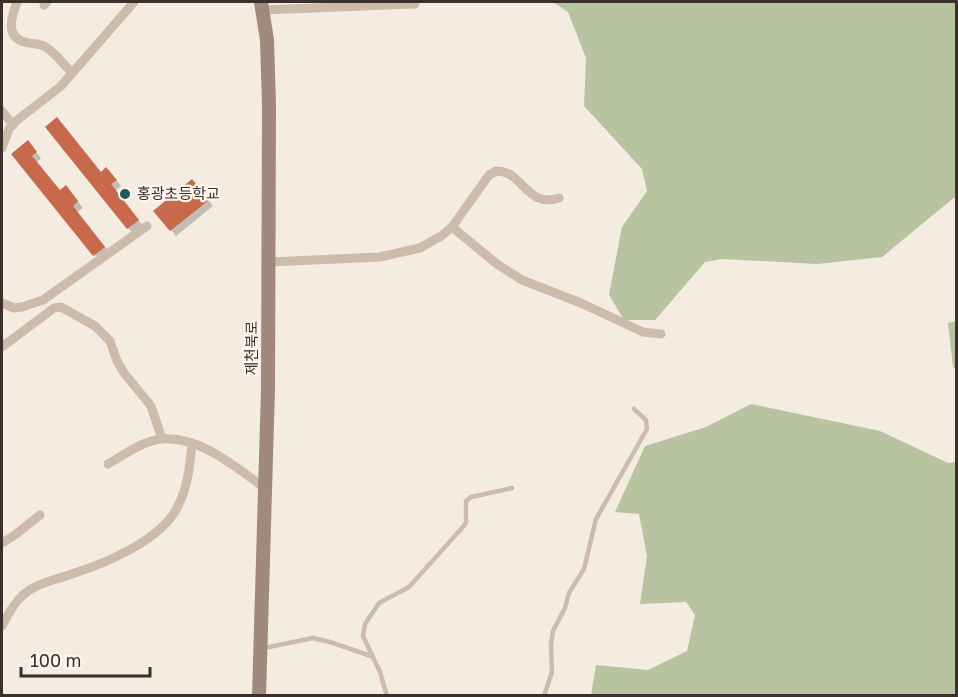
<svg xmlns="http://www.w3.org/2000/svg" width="958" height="697" font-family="'Golos Text','Noto Sans KR',sans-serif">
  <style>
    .green { fill: #b8c4a0 }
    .shadow { fill: #0003 }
    .building { fill: #c8694b }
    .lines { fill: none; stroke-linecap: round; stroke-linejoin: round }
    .lane { stroke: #cdbbac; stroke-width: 4.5 }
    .street { stroke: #cdbbac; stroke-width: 9 }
    .secondary { stroke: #a18a7d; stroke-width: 14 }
    .poi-dot { fill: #1f5a5e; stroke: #fbf5ee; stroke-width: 2 }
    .labels { text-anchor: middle; stroke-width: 4.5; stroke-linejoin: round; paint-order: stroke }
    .poi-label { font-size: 15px; fill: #3b302b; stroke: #fbf5ee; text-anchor: start }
    .street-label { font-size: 15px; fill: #3b302b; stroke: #fbf5ee }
  </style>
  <rect width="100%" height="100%" fill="#f4ebe1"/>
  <!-- green -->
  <path class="green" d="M553 2H956V196L882 257 817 264 722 259 705 262 655 320H624L609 295 622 227 647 191 642 169 584 106 586 58 568 12Z
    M956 321V369L953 367 948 323Z
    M751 404 880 431 948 463 956 462V695H591L596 665 648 670 687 651 695 615 686 602 640 604 647 556 639 514 615 512 645 446 706 427Z"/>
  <!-- shadow -->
  <path class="shadow" d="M47 127 101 173 112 174 121 186 115 191 143 226 134 234 128 228Z
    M33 148 41 158 37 162 60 192 71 193 83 208 77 212 110 253 100 261 13 154Z
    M198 187 213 206 176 236 171 230Z"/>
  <!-- building -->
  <path class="building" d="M57 117 101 172 106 167 117 180 111 184 139 220 127 229 45 127Z
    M28 140 37 152 32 156 60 190 66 185 78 201 73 206 105 247 93 256 11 154Z
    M192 179 209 200 170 231 153 211Z"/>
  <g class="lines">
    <!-- lane -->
    <path class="lane" d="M264 648 313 638 330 642 371 656
      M387 696 380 672 363 636 365 624 379 603 409 587 462 528 466 523V501L471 497 512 488
      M544 696 552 672 551 644 553 631 565 608 569 593 584 569 596 519 647 429 646 420 634 409"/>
    <!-- street -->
    <path class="street" d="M17 2C12 16 4 37 25 42 31 44 38 43 44 46 55 52 63 64 72 73
      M44 5 47 2
      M263 10 415 4
      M2 111 13 125
      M2 148 9 129 16 121 61 86 134 2
      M452 227 497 264 522 280 581 303 643 332 661 334
      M269 262 380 257 420 248 441 236 452 227 489 175 496 171C523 170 526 209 559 198
      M2 303 14 308 22 307 43 300 147 226
      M2 347 54 308 61 307 95 326 110 341 117 361 124 373 151 406 162 439
      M108 464C124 455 144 440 162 439 201 436 236 468 265 488
      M2 543 15 535 40 515
      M2 626C7 616 13 604 22 596 35 583 56 580 72 574 106 563 162 540 178 506 188 486 190 465 192 443"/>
    <!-- secondary -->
    <path class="secondary" d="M259 696 268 389 269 105 267 40 261 2"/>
  </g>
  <!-- markers -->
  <circle class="poi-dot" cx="125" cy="194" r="6"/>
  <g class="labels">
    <!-- poi labels -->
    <g class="poi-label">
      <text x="137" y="199">홍광초등학교</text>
    </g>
    <!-- street labels -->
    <g class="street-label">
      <text transform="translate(252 348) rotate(-90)" y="5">제천북로</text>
    </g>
  </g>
  <!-- border -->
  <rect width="958" height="697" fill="none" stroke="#3b302b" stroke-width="6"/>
  <!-- scale -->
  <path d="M21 667v9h129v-9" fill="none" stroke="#3b302b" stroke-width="3"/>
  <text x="30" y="667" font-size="18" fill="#3b302b" stroke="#fbf5ee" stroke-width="4.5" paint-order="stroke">100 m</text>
</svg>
